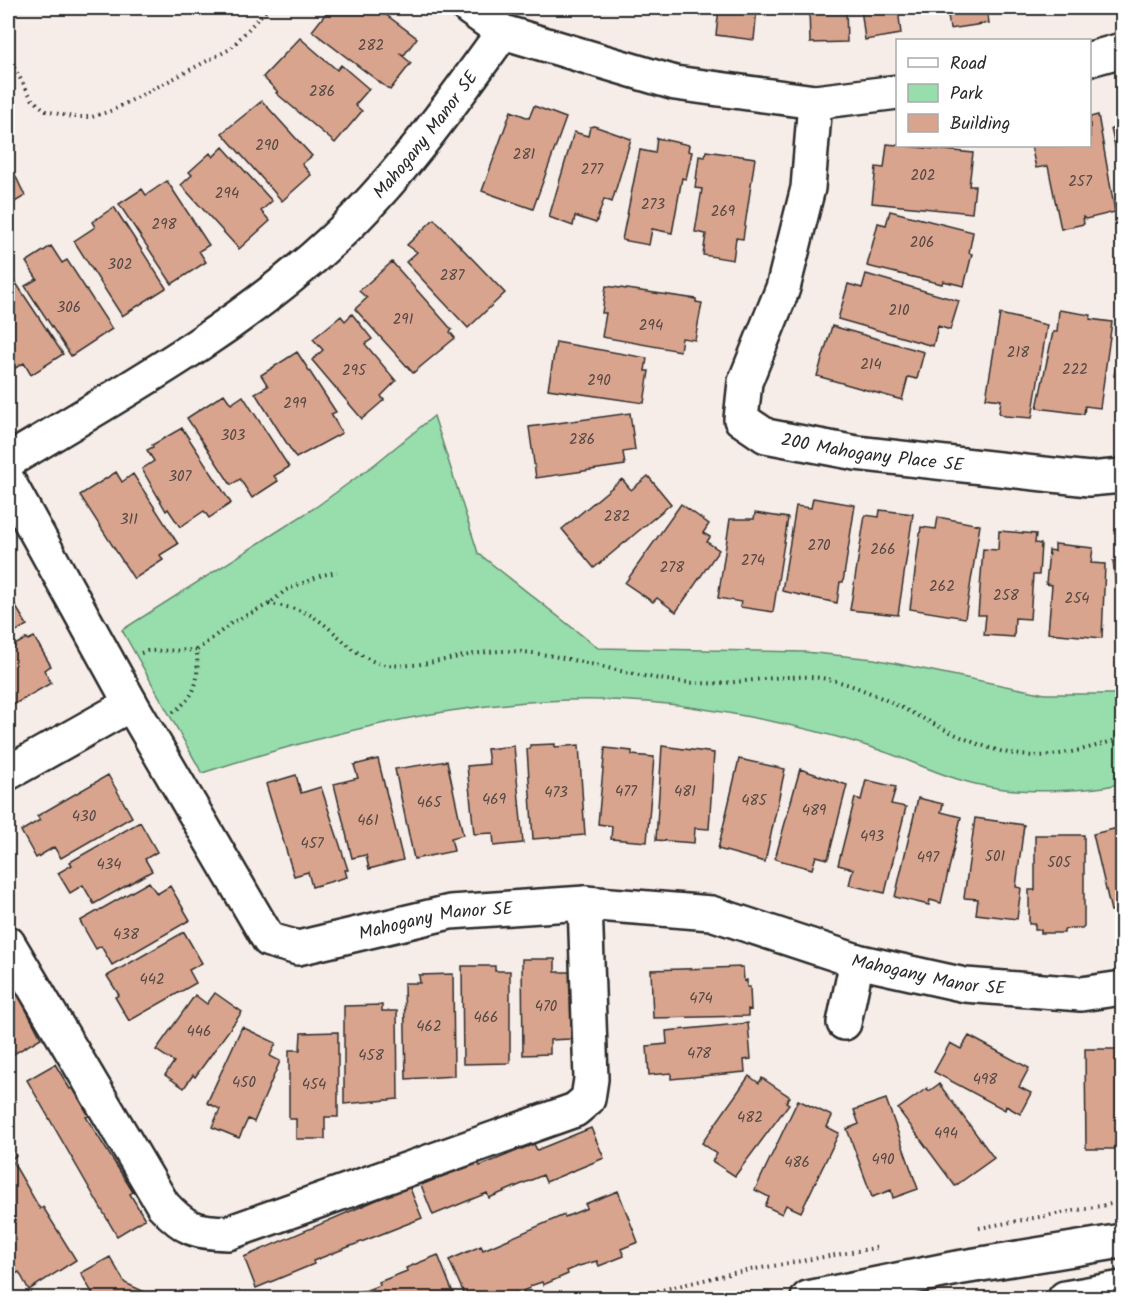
<svg xmlns="http://www.w3.org/2000/svg" width="1130" height="1306" font-family="Kalam,sans-serif">
  <style>
    .green { fill: #97deac; stroke: #61846c; stroke-width: 1.5 }
    .building { fill: #d9a48e; stroke: #2b2b2b; stroke-width: 1.5 }
    .lines { fill: none; stroke-linecap: round; stroke-linejoin: round }
    .minor-casing { stroke: #2b2b2b; stroke-width: 38 }
    .path { stroke: #2b2b2b; stroke-width: 4; stroke-dasharray: 1.5 4.5; stroke-linecap: butt }
    .minor { stroke: #fff; stroke-width: 33 }
    .labels { text-anchor: middle; stroke-width: 4.5; stroke-linejoin: round; paint-order: stroke }
    .number-label { font-size: 15px; fill: #564944 }
    .street-label { font-size: 18px; fill: #2b2b2b; stroke: #fff }
  </style>
  <rect width="100%" height="100%" fill="#f7ede8"/>
  <filter id="ink" filterUnits="userSpaceOnUse"><feTurbulence type="fractalNoise" baseFrequency=".0167" numOctaves="2"/><feDisplacementMap in="SourceGraphic" scale="12" xChannelSelector="R" yChannelSelector="G"/><feConvolveMatrix kernelMatrix="1 2 1 2 8 2 1 2 1" color-interpolation-filters="sRGB"/></filter>
  <g filter="url(#ink)">
    <!-- green -->
    <path class="green" d="M434 416 478 553 598 648 805 652 874 659 1045 694H1122V783C1091 792 1023 793 991 787 949 781 910 759 870 747 816 729 760 718 704 709 534 681 364 721 202 773L122 630 316 507 375 464Z"/>
    <!-- building -->
    <path class="building" d="M330 8H377L417 38 404 55 399 53 411 63 390 90 312 31Z
      M719 8H757L754 40 716 35Z
      M809 8H846L847 42 810 43Z
      M861 8H898L901 34 865 40Z
      M947 8H987L989 23 950 29Z
      M300 38 337 70 341 65 369 89 355 105 362 111 335 143 276 93 278 92 263 77Z
      M262 101 312 156 302 164 311 175 282 201 222 133Z
      M534 106 566 118 533 209 482 191 511 111 529 118Z
      M1098 115 1115 212 1086 219 1083 217 1084 224 1061 229 1048 166 1036 168 1031 146H1090V117Z
      M594 126 631 139 612 202 604 199 596 223 575 216 573 226 549 217 574 132 588 136 590 127Z
      M1122 126V174L1111 129Z
      M657 138 689 145 688 151 692 152 686 179 682 178 672 233 652 229 649 245 622 240 640 150 655 153Z
      M887 144 973 153 969 186H975L972 213 872 203 876 167 884 168Z
      M223 147 272 201 261 211 270 221 239 249 181 185 192 175 189 172 210 153 213 157Z
      M706 151 755 158 743 239 736 238 733 260 703 255 706 234 695 232 702 189 695 188 699 156 705 157Z
      M8 160 25 196 8 206Z
      M167 181 209 245 199 251 206 262 172 284 119 204 142 189 146 195Z
      M114 207 166 288 122 316 74 241 95 227 92 222Z
      M890 211 973 232 969 253 972 254 964 286 943 281 942 284 867 266 878 223 886 225Z
      M434 219 505 293 468 328 406 262 417 252 407 245Z
      M51 246 62 263 67 260 112 329 71 356 25 286 37 279 26 262Z
      M392 262 452 330 450 332 455 338 413 373 355 309 367 298 359 291Z
      M866 274 959 301 950 330 938 326 933 346 838 319 848 284 862 288Z
      M12 277 63 354 31 375 24 363 12 370 8 363V280Z
      M606 286 696 299V302L702 303 695 340 682 338 680 351 602 337 606 313H602Z
      M1059 310 1091 315 1090 319 1112 322 1100 408 1085 406 1084 414 1037 408 1053 332H1057Z
      M352 314 372 339 365 344 396 381 381 396 384 400 362 419 312 360 323 350 313 339 341 316 345 321Z
      M1000 314 1047 325 1032 418 1005 416 999 413 1001 400 986 398Z
      M832 326 924 352 917 379 908 377 902 400 817 376Z
      M556 342 647 358 645 371H649L644 403 548 389Z
      M1120 344 1122 345V384H1119L1120 378 1114 376Z
      M297 352 336 412 331 414 342 433 296 458 255 393 268 386 261 375Z
      M224 394 231 404 243 396 289 467 274 476 278 481 252 498 240 479 231 485 187 418Z
      M630 413 635 450 623 452 625 465 536 478 529 427Z
      M182 428 231 503 209 518 204 511 180 527 168 509 166 511 142 469 154 461 147 450 153 447 152 445Z
      M116 472 122 482 133 474 178 544 160 555 163 560 134 579 80 495Z
      M648 476 671 504 594 568 562 529 622 479 631 490Z
      M813 498 855 505 843 582H840L837 603 782 591 796 506 811 508Z
      M681 504 709 524 703 533 710 537 707 542 719 550 676 612 657 598 653 602 625 583Z
      M880 510 913 514 898 615 850 610 865 515 879 517Z
      M755 513 788 518 773 612 740 607 741 602 718 598 730 519H754Z
      M938 517 980 525 965 618 910 609 921 527 936 529Z
      M999 531 1036 534 1035 543 1041 544 1039 575H1033L1030 619 1015 618 1014 637 984 635 986 615H978L983 549 998 550Z
      M1055 544 1093 548 1091 563 1105 564 1102 638 1048 633 1052 585 1046 584 1049 550 1055 551Z
      M1122 560V640L1113 561Z
      M10 597 27 625 8 636V599Z
      M34 637 51 666 44 670 51 683 8 708V649L27 638 28 640Z
      M555 744V747L579 745 585 835 533 839 527 749H530V745Z
      M514 746 523 843 494 846 493 833 474 834 467 766 489 764 487 749Z
      M662 746 714 753 709 829 695 828 694 843 656 840Z
      M605 748 632 751V755L654 757 647 842 611 839 612 826 598 824Z
      M378 759 403 860 369 869 366 855 352 858 334 784 358 778 354 765Z
      M739 759 785 769 765 862 718 849Z
      M447 761 463 835 451 838 454 851 414 859 395 769Z
      M800 769 847 785 828 859 816 856 812 869 775 859Z
      M108 775 132 817 61 858 54 847 36 858 21 831 40 820 37 816Z
      M296 775 301 793 321 787 348 870H345L347 877 312 887 308 872 294 876 266 784Z
      M866 780 896 787 891 804 906 807 885 893 849 885 853 869 838 865 855 798 861 800Z
      M918 798 943 804 941 812 961 817 941 903 930 900 929 905 895 897Z
      M975 818 1024 825 1016 887 1021 888 1017 919 976 914 978 899 964 898Z
      M140 822 157 852 145 859 152 871 94 904 83 885 70 893 58 873 72 865 70 862Z
      M1122 827V908L1111 911 1093 834Z
      M1035 835H1084V926L1082 928H1070L1064 930V933H1041V930H1035V924H1029V890H1035Z
      M149 882 157 894 170 886 190 920 112 965 101 946 96 949 80 921Z
      M184 932 202 963 189 970 196 983 129 1021 115 997 119 995 107 976Z
      M522 959H555V972H570L571 1039 550 1040V1054L523 1055Z
      M462 966H495V971H510V1063L463 1064Z
      M743 967 744 981 747 980V987H750L751 1010 748 1009V1016L653 1018 651 970Z
      M453 974 454 1076 406 1079 404 983H420L419 975Z
      M8 980 10 984 12 983 41 1038 12 1055 8 1047Z
      M215 993 242 1012 195 1077 193 1075 184 1088 165 1075 174 1062 156 1050 195 995 207 1004Z
      M382 1005V1011H397L398 1099 344 1104V1006Z
      M748 1023 751 1059 744 1060 745 1072 671 1079V1073L649 1075 647 1046 667 1044 666 1031Z
      M242 1027 276 1043 270 1056 280 1061 254 1122 248 1119 239 1138 212 1127 220 1109 207 1103Z
      M338 1032V1117H325V1139H296V1119H289V1050H300L301 1033Z
      M969 1036 1029 1068 1019 1087 1031 1093 1020 1114 1006 1106 1005 1110 934 1072 950 1043 961 1049Z
      M1085 1049H1122V1143H1115V1149H1086Z
      M55 1064 70 1089 73 1088 89 1116 86 1117 133 1192 130 1194 145 1219 117 1236 27 1080Z
      M749 1076 759 1083 762 1078 790 1097 786 1102 789 1104 735 1176 712 1161 717 1154 702 1143Z
      M939 1084 994 1158 955 1186 898 1109 927 1088 929 1091Z
      M886 1099 918 1189 893 1198 891 1190 872 1197 847 1129 859 1124 854 1110Z
      M798 1100 832 1116 827 1127 839 1133 801 1212 786 1205 782 1214 765 1206 769 1197 755 1190Z
      M591 1128 604 1158 546 1182 543 1175 489 1198 487 1193 433 1215 421 1185 478 1162 480 1166 534 1144 537 1150Z
      M8 1142 16 1156 11 1159 40 1209 43 1207 76 1260 29 1290 19 1272 12 1276 8 1268Z
      M409 1186 422 1218 313 1261 314 1264 256 1288 244 1257Z
      M618 1191 638 1242 621 1249 624 1256 599 1266 597 1261 579 1266 567 1271 568 1274 543 1285 542 1282 530 1286V1288L513 1295 514 1298H466L449 1260 481 1246 483 1250 564 1215 565 1217 587 1208 585 1204Z
      M438 1255 455 1298H346L380 1285 379 1282 407 1271 406 1268Z
      M110 1257 125 1283 158 1298H95L81 1273Z"/>
    <g class="lines">
      <!-- minor casing -->
      <g class="minor-casing">
        <g id="minor">
          <path d="M469 8 503 32 675 83 815 102 898 92"/>
          <path d="M1090 59 1122 50"/>
          <path id="s1" d="M815 102 808 188 783 288 745 382 741 419 766 436 856 453 1089 479 1122 476"/>
          <path id="s2" d="M8 461C120 394 238 329 334 239 399 178 451 104 503 32"/>
          <path id="s3" d="M8 481 131 704 269 940 298 948 450 912 585 903 711 913 857 961 965 985 1081 994 1122 988"/>
          <path d="M8 773 131 704"/>
          <path d="M8 943 163 1205C185 1229 195 1232 228 1233L575 1110 588 1099 591 1079 585 903"/>
          <path d="M844 1023 857 961"/>
          <path d="M808 1298 957 1268 1122 1241"/>
          <path d="M1065 1298 1122 1288"/>
        </g>
      </g>
      <!-- path -->
      <path class="path" d="M8 57 32 99 46 111 72 117H92L113 110 230 49 268 8
        M269 604C283 606 300 609 312 616 337 630 357 662 388 665 427 669 466 651 505 651 568 652 632 680 697 683 741 686 788 670 832 680 898 696 956 747 1021 755 1055 759 1090 748 1122 738
        M197 650 233 622 269 604 286 590 322 575 337 572
        M141 653 147 651 197 650C198 681 199 694 172 713
        M979 1228 1122 1202
        M628 1298 733 1273 880 1247"/>
      <!-- minor -->
      <use href="#minor" class="minor"/>
    </g>
  </g>
  <g class="labels">
    <!-- number labels -->
    <g class="number-label">
      <text x="371" y="50">282</text>
      <text x="322" y="96">286</text>
      <text x="267" y="150">290</text>
      <text x="524" y="159">281</text>
      <text x="592" y="174">277</text>
      <text x="923" y="180">202</text>
      <text x="1080" y="186">257</text>
      <text x="227" y="198">294</text>
      <text x="653" y="209">273</text>
      <text x="723" y="216">269</text>
      <text x="164" y="229">298</text>
      <text x="922" y="247">206</text>
      <text x="120" y="269">302</text>
      <text x="452" y="280">287</text>
      <text x="69" y="312">306</text>
      <text x="899" y="315">210</text>
      <text x="403" y="324">291</text>
      <text x="651" y="330">294</text>
      <text x="1018" y="357">218</text>
      <text x="871" y="369">214</text>
      <text x="1075" y="374">222</text>
      <text x="354" y="375">295</text>
      <text x="599" y="385">290</text>
      <text x="295" y="408">299</text>
      <text x="233" y="440">303</text>
      <text x="582" y="444">286</text>
      <text x="180" y="481">307</text>
      <text x="617" y="521">282</text>
      <text x="129" y="524">311</text>
      <text x="819" y="550">270</text>
      <text x="883" y="554">266</text>
      <text x="753" y="565">274</text>
      <text x="672" y="572">278</text>
      <text x="942" y="591">262</text>
      <text x="1006" y="600">258</text>
      <text x="1077" y="603">254</text>
      <text x="626" y="796">477</text>
      <text x="685" y="796">481</text>
      <text x="556" y="797">473</text>
      <text x="494" y="804">469</text>
      <text x="754" y="805">485</text>
      <text x="429" y="807">465</text>
      <text x="814" y="815">489</text>
      <text x="84" y="821">430</text>
      <text x="368" y="825">461</text>
      <text x="872" y="841">493</text>
      <text x="312" y="848">457</text>
      <text x="995" y="861">501</text>
      <text x="928" y="862">497</text>
      <text x="1059" y="867">505</text>
      <text x="109" y="869">434</text>
      <text x="126" y="939">438</text>
      <text x="152" y="984">442</text>
      <text x="701" y="1003">474</text>
      <text x="546" y="1011">470</text>
      <text x="486" y="1022">466</text>
      <text x="429" y="1031">462</text>
      <text x="199" y="1036">446</text>
      <text x="699" y="1058">478</text>
      <text x="371" y="1060">458</text>
      <text x="985" y="1084">498</text>
      <text x="244" y="1087">450</text>
      <text x="314" y="1089">454</text>
      <text x="750" y="1122">482</text>
      <text x="946" y="1138">494</text>
      <text x="883" y="1164">490</text>
      <text x="797" y="1167">486</text>
    </g>
    <!-- street labels -->
    <g class="street-label">
      <text dy="6" stroke="none"><textPath href="#s2" startOffset="534">Mahogany Manor SE</textPath></text>
      <text dy="6" stroke="none"><textPath href="#s1" startOffset="466">200 Mahogany Place SE</textPath></text>
      <text dy="6" stroke="none"><textPath href="#s3" startOffset="699">Mahogany Manor SE</textPath></text>
      <text dy="6" stroke="none"><textPath href="#s3" startOffset="1203">Mahogany Manor SE</textPath></text>
    </g>
  </g>
  <!-- margin -->
  <rect width="1130" height="1306" fill="none" stroke="#fff" stroke-width="30"/>
  <rect x="15" y="15" width="1100" height="1276" fill="none" stroke="#2b2b2b" stroke-width="2" filter="url(#ink)"/>
  <!-- legend -->
  <rect x="896" y="39" width="195" height="108" fill="#ffffff" stroke="#aaaaaa" stroke-width="1.5"/>
  <rect x="908" y="58" width="30" height="9" fill="#ffffff" stroke="#aaaaaa" stroke-width="1.5"/>
  <text x="950" y="69" font-size="18" fill="#2b2b2b">Road</text>
  <rect x="908" y="84" width="30" height="18" fill="#97deac" stroke="#aaaaaa" stroke-width="1.5"/>
  <text x="950" y="99" font-size="18" fill="#2b2b2b">Park</text>
  <rect x="908" y="114" width="30" height="18" fill="#d9a48e" stroke="#aaaaaa" stroke-width="1.5"/>
  <text x="950" y="129" font-size="18" fill="#2b2b2b">Building</text>
</svg>
